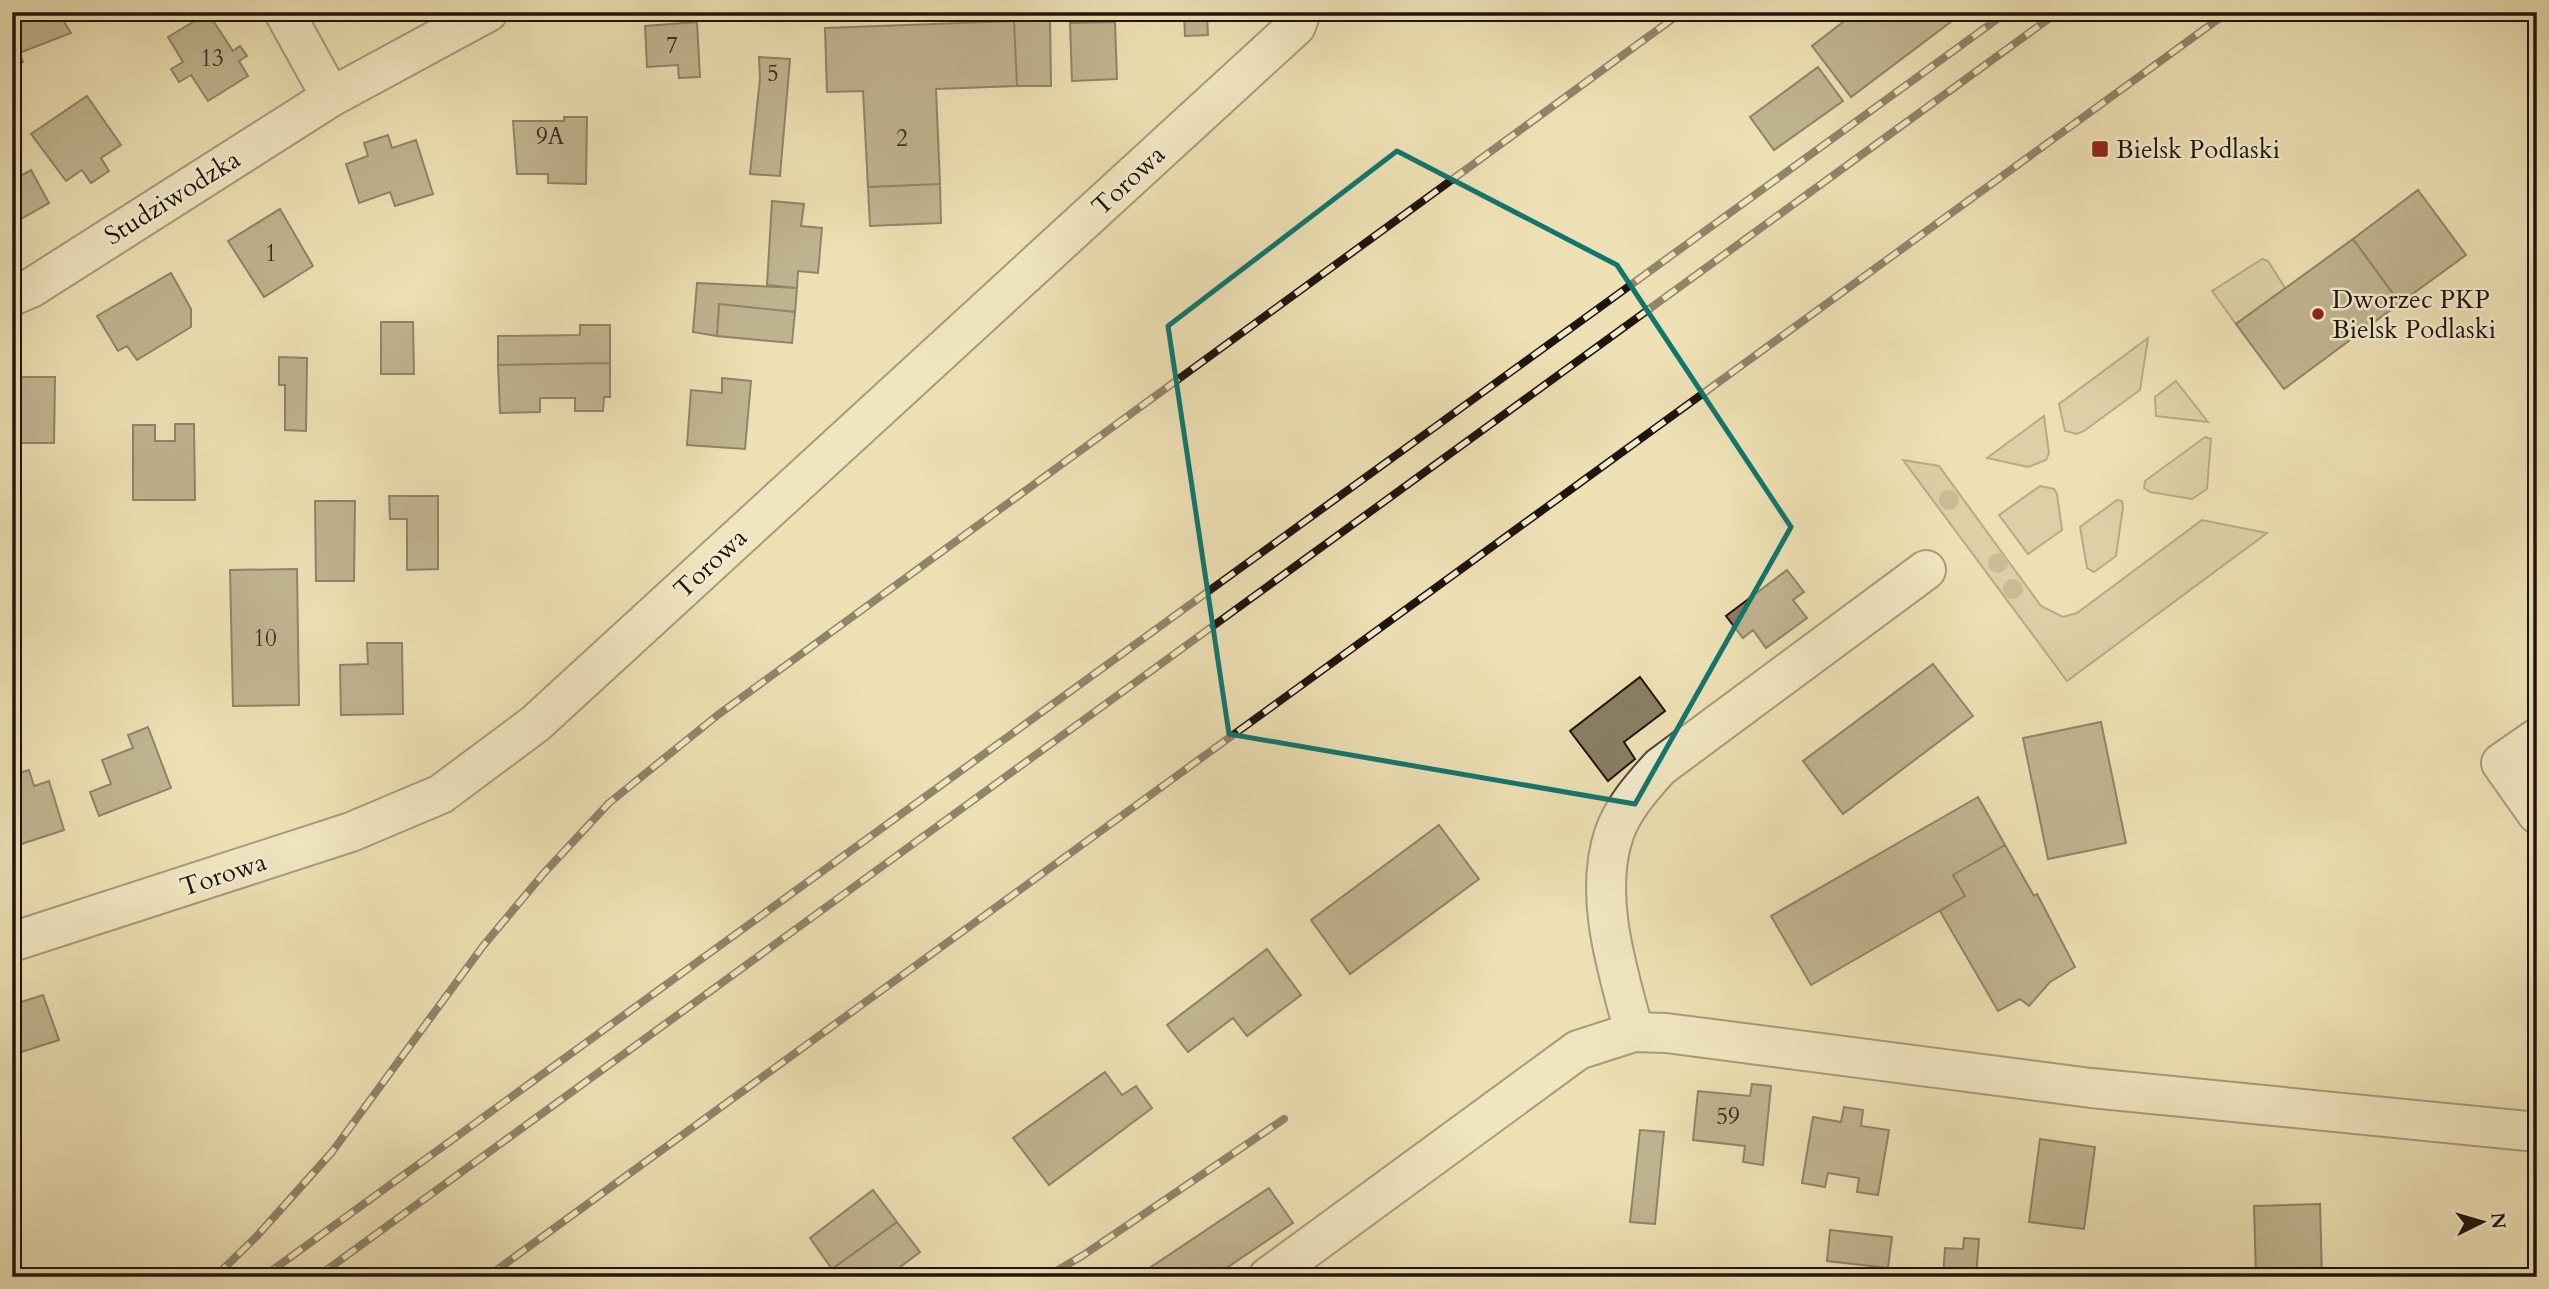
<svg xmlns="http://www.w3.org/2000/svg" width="2549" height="1289" font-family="Cardo,serif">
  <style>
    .green { fill: #cabd98; stroke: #746853; stroke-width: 2 }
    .building { fill: #8a7e64; stroke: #1f140e; stroke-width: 2 }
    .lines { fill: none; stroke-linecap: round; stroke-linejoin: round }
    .minor-casing { stroke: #524738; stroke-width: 42 }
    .minor { stroke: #f3ebce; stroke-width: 38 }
    .rail-casing { stroke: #1f140e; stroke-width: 8 }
    .rail { stroke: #f3ebce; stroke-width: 5; stroke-dasharray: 16; stroke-linecap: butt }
    .tree { fill: #9d9073 }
    .marked { fill: none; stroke: #0f766e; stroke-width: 5; stroke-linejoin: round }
    .poi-dot { fill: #8f2418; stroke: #f3ebce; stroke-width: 2.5 }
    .labels { text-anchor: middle; stroke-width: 5; stroke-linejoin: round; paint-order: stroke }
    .number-label { font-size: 23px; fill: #3a2e24 }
    .poi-label { font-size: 26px; fill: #1f140e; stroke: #f3ebce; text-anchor: start }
    .street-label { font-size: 26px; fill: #1f140e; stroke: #f3ebce }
  </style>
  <rect width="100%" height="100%" fill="#ede0b4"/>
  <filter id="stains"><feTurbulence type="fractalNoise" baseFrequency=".00286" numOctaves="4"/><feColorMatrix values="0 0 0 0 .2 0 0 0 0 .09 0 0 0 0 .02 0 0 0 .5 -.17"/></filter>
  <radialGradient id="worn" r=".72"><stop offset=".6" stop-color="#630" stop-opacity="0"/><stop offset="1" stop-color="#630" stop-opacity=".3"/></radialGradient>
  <!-- green -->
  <path class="green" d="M2262 259 2268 261 2285 288 2236 324 2212 291Z
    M2148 338 2140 390 2084 431 2077 434 2065 431 2059 404Z
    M2176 381 2208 422 2156 416 2155 397Z
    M2044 416 2049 453 2046 460 2028 467 1987 458Z
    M2205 437 2211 439 2207 489 2192 499 2150 492 2144 488 2145 481Z
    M1903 460 1939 466 2041 606 2063 617 2077 613 2202 520 2267 533 2067 681Z
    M2040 486 2054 489 2057 494 2062 530 2028 554 1999 515Z
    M2117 500 2122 501 2123 507 2116 556 2094 572 2087 568 2080 527Z"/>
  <!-- building -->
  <path class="building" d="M33 12H58L71 33 19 53 23 62 12 65 21 17Z
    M1856 12H1964L1851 97 1812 46Z
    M208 13 233 51 240 46 247 56 239 61 248 76 208 101 191 75 179 82 171 69 183 62 168 37Z
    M1207 14 1208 35 1185 36 1184 15Z
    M1050 19 1051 86H1017L1014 21Z
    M1014 21 1017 86 936 89 940 184 868 187 863 91 827 92 825 28Z
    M697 22 700 77 679 78 678 65 647 67 645 26Z
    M1115 22 1117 79 1072 81 1070 23Z
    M759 57 790 59 780 176 750 174 760 78Z
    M1818 67 1843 101 1774 150 1750 117Z
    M87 96 121 145 101 158 109 171 91 183 82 170 66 181 31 134Z
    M564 117H587L586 184 548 183V174H517L513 121H564Z
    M388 135 392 148 416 140 433 194 395 206 390 192 359 203 346 164 368 156 364 143Z
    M31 170 49 203 12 224V180Z
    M940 184 941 223 870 226 868 187Z
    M2418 190 2466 255 2400 303 2353 239Z
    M772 201 804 204 801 226 822 228 818 273 798 271 797 288 767 285Z
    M280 209 313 266 264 297 228 241Z
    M2353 239 2400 303 2284 389 2236 324Z
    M171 273 191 309V327L137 360 127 346 118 351 97 316Z
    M697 283 797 288 795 312 719 304 717 336 693 332Z
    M719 304 795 312 792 343 717 336Z
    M381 322H413L414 374H381Z
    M580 325H610V363L498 365V336L580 335Z
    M279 357 307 358 306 431 285 430V385H279Z
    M610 363V397H604L603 411H575V398H540V412L500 413 498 365Z
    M12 377H55L54 443H12Z
    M722 378 751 381 745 449 687 445 691 390 722 393Z
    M175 424H194L195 500H133V425H155V441H175Z
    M389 496H438V569L407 570V519H390Z
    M315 501H355L354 581H316Z
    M297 569 299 705 233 706 230 570Z
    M1787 570 1804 592 1793 600 1807 618 1766 648 1753 630 1743 638 1726 616Z
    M367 643H402L403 714 341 715 340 665 368 664Z
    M1933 664 1973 716 1843 814 1803 761Z
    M1640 677 1665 711 1624 742 1635 759 1608 781 1570 731Z
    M2101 722 2126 843 2048 859 2023 738Z
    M148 727 171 788 99 816 90 792 111 784 102 760 133 748 128 735Z
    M29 770 34 786 49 781 64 830 12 847V775Z
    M1978 797 2005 845 1953 875 1965 896 1811 985 1771 916Z
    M1439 825 1479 879 1350 974 1311 920Z
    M2005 845 2034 896 2037 894 2075 967 2050 982 2029 1006 2020 999 1998 1011 1940 911 1965 896 1953 875Z
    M1267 949 1301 995 1247 1036 1233 1018 1188 1052 1167 1025Z
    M43 995 59 1040 12 1055V1005Z
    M1105 1072 1122 1095 1136 1086 1152 1108 1049 1185 1013 1138Z
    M1752 1084 1771 1086 1763 1165 1743 1162 1745 1146 1693 1140 1698 1091 1750 1096Z
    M1844 1107 1863 1110 1861 1126 1889 1130 1878 1195 1857 1192 1859 1178 1828 1173 1825 1187 1802 1183 1813 1117 1841 1122Z
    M1640 1130 1664 1132 1655 1224 1630 1222Z
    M2040 1139 2095 1147 2084 1229 2029 1222Z
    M1269 1188 1293 1223 1213 1277H1136Z
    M873 1190 897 1222 832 1269 810 1238Z
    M2320 1204 2322 1277H2256L2254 1206Z
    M897 1222 920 1252 887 1277H838L832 1269Z
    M1830 1230 1892 1237 1888 1268 1827 1261Z
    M1964 1238 1979 1239 1976 1277H1943L1945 1248 1963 1249Z"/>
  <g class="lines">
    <!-- minor casing -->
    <g class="minor-casing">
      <path id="minor" d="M284 12 331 97
        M12 296 31 288 331 97 488 12
        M2537 738 2501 763 2537 814
        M12 942 351 832 441 794 535 724 1296 26 1301 12
        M1634 1032C1618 971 1593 897 1614 834 1623 808 1642 787 1660 767L1926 570
        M1268 1277 1578 1050 1634 1032 1666 1033 2091 1088 2537 1132"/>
    </g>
    <!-- minor -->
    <use href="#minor" class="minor"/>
    <!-- rail casing -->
    <g class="rail-casing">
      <path id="rail" d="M215 1277 256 1237 332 1152 483 946 544 873 609 803 719 714 1682 12
        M263 1277 2007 12
        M317 1277 2058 12
        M487 1277 2228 12
        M1046 1277 1082 1256 1284 1119"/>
    </g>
    <!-- rail -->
    <use href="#rail" class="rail"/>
  </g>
  <!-- trees -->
  <g class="tree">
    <circle cx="1949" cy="500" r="10"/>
    <circle cx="1998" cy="563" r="10"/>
    <circle cx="2013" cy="589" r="10"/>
  </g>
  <!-- marked area -->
  <path d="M0 0H2549V1289H0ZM1397 151 1617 265 1791 527 1635 804 1229 734 1168 326Z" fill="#ede0b4" fill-opacity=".55" fill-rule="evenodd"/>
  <path class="marked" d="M1397 151 1617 265 1791 527 1635 804 1229 734 1168 326Z"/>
  <!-- markers -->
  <g class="poi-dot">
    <rect x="2091" y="140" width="18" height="18" rx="3.5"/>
    <circle cx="2318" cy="314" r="7"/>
  </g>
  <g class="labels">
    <!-- number labels -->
    <g class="number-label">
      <text x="672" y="53">7</text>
      <text x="212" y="66">13</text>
      <text x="773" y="81">5</text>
      <text x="550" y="144">9A</text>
      <text x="902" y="146">2</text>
      <text x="271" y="261">1</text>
      <text x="265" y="646">10</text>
      <text x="1728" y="1124">59</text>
    </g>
    <!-- poi labels -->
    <g class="poi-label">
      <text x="2116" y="158">Bielsk Podlaski</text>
      <text x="2332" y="308">Dworzec PKP<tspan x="2332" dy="30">Bielsk Podlaski</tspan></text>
    </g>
    <!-- street labels -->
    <g class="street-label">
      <text transform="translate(1128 180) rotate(-43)" y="9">Torowa</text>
      <text transform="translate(172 197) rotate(-32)" y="9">Studziwodzka</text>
      <text transform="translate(710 563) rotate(-43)" y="9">Torowa</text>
      <text transform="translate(223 874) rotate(-18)" y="9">Torowa</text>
    </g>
  </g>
  <!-- margin -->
  <rect width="2549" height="1289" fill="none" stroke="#ede0b4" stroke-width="42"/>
  <rect x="14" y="14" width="2521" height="1261" fill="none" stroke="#1f140e" stroke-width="3.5"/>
  <rect x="21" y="21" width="2507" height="1247" fill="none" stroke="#1f140e" stroke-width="2"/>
  <!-- north arrow -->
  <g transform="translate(2482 1222) rotate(85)" stroke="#f3ebce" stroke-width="5" paint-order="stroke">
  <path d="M0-5L12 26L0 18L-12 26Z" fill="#1f140e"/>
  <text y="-10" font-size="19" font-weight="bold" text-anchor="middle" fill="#1f140e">N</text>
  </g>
  <rect width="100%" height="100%" filter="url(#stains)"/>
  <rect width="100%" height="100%" fill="url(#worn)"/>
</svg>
